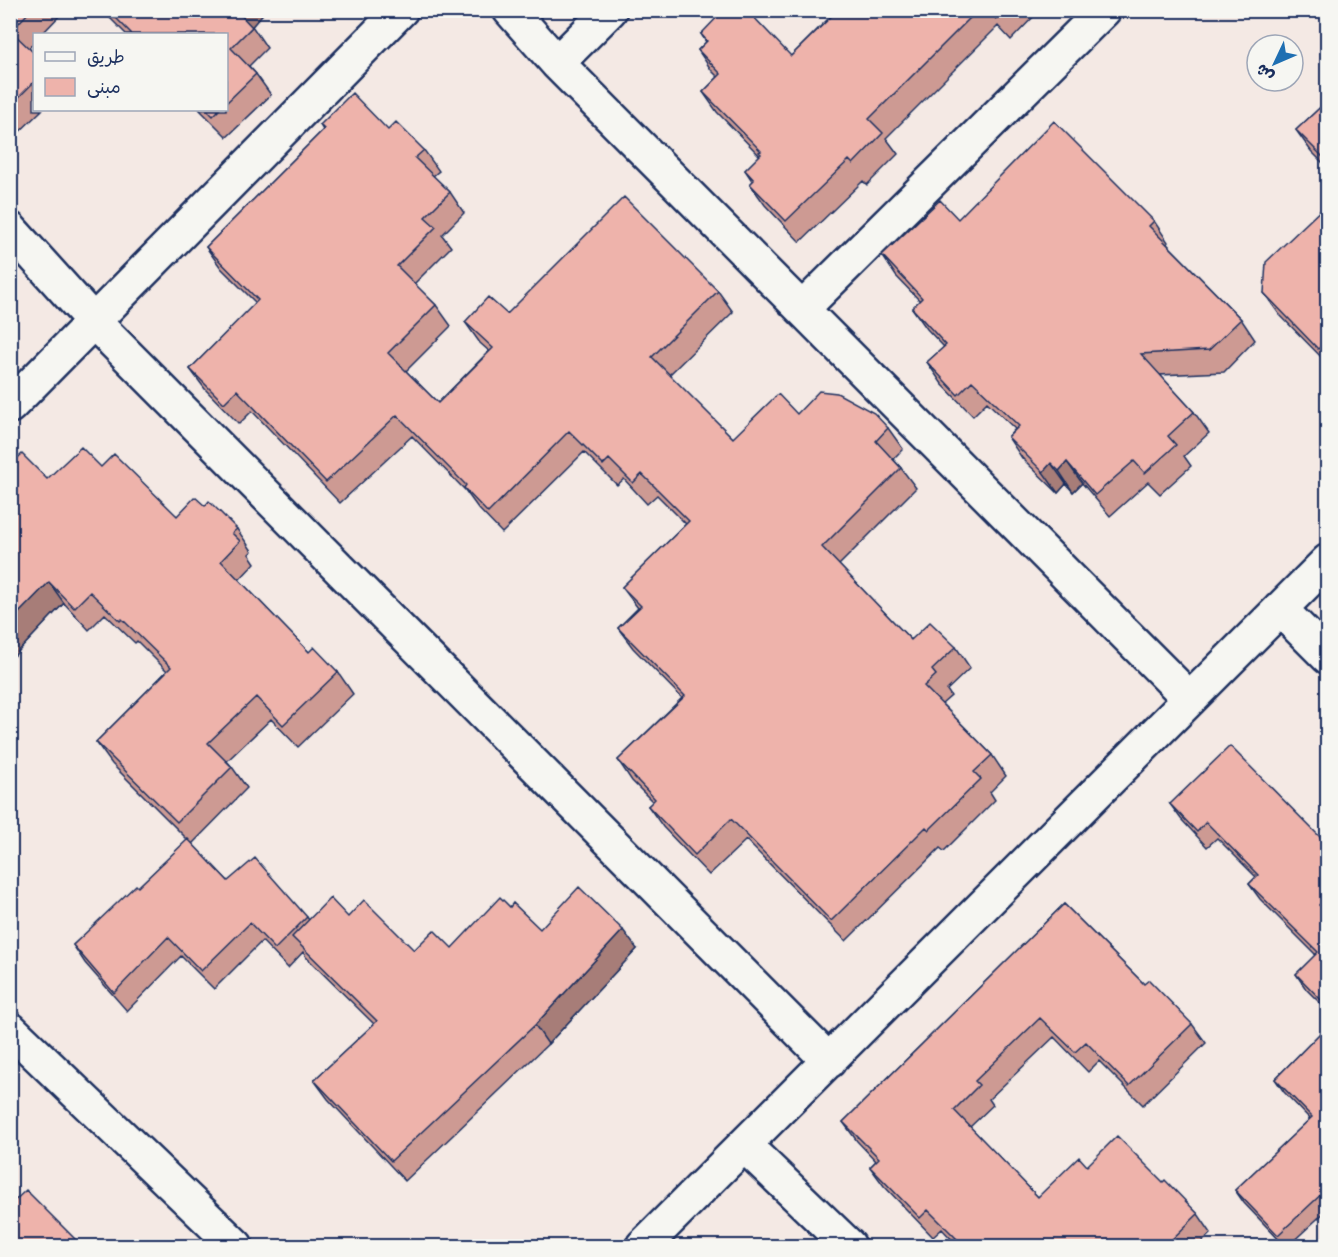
<svg xmlns="http://www.w3.org/2000/svg" width="1338" height="1257" font-family="Sriracha,'Playpen Sans Arabic',sans-serif">
  <style>
    .lines { fill: none; stroke-linecap: round; stroke-linejoin: round }
    .street-casing { stroke: #1b2f5e; stroke-width: 38 }
    .secondary-casing { stroke: #1b2f5e; stroke-width: 38 }
    .street { stroke: #f6f6f2; stroke-width: 33 }
    .secondary { stroke: #f6f6f2; stroke-width: 33 }
    .wall { fill: #cd9a93; stroke: #1b2f5e; stroke-width: 1.5 }
    .shaded-wall { fill: #a77d78; stroke: #1b2f5e; stroke-width: 1.5 }
    .building { fill: #eeb3ab; stroke: #1b2f5e; stroke-width: 1.5 }
  </style>
  <rect width="100%" height="100%" fill="#f4e9e4"/>
  <filter id="ink" filterUnits="userSpaceOnUse"><feTurbulence type="fractalNoise" baseFrequency=".0167" numOctaves="2"/><feDisplacementMap in="SourceGraphic" scale="12" xChannelSelector="R" yChannelSelector="G"/><feConvolveMatrix kernelMatrix="1 2 1 2 8 2 1 2 1" color-interpolation-filters="sRGB"/></filter>
  <g filter="url(#ink)">
    <g class="lines">
      <!-- street casing -->
      <g class="street-casing">
        <path id="street" d="M510 10 557 63 1190 699
          M557 63 610 10
          M10 229 94 322 829 1061
          M802 309 1104 10
          M10 406 401 10
          M1280 609 1328 657
          M744 1145 849 1246
          M643 1246 1328 561"/>
      </g>
      <!-- secondary casing -->
      <g class="secondary-casing">
        <path id="secondary" d="M10 1029 236 1246"/>
      </g>
      <!-- street -->
      <use href="#street" class="street"/>
      <!-- secondary -->
      <use href="#secondary" class="secondary"/>
    </g>
    <!-- wall -->
    <path class="wall" d="M10 10H65L42 34H34V42L29 48 34 53V110H42L11 140 17 148 10 154Z
      M102 10H266L252 26 267 48 249 66 256 74 271 95 227 137 200 110H226V34H126Z
      M837 10H1040L1011 40 998 26 886 138 898 154 867 185 863 181 800 242 765 205 750 184 753 182 745 170 760 156 717 112 703 92 718 77 712 71 698 50 706 42 701 34 791 56Z
      M1328 100V168L1311 151 1296 130Z
      M320 125 388 130 424 150 439 171 433 176 450 192 464 213 442 235 451 247 414 284 436 305 451 326 406 371 438 403 489 351 480 343 465 322 507 314 718 291 733 312 669 375 733 438 797 414 888 428 903 449 893 459 901 468 916 488 839 565 911 640 956 647 970 668 947 690 951 696 942 704 992 755 1006 776 990 792 995 800 944 851 940 848 846 941 746 840 709 875 663 827 648 806 653 802 632 781 618 760 682 698 633 648 618 628 638 608 622 587 686 524 657 495 647 504 624 479 617 485 584 452 502 533 478 508 465 490 412 436 340 503 252 411 239 424 205 389 190 369 256 303 221 268 206 247 323 130Z
      M1328 203V364L1279 314 1264 293Z
      M958 219 1154 221 1168 242 1167 244 1241 319 1255 340 1224 372 1160 375 1194 412 1209 433 1184 456 1191 466 1160 494 1148 482 1110 516 1082 483 1073 492 1066 484 1058 493 1022 458 1008 437 1015 429 987 402 973 416 942 384 927 362 944 347 927 329 912 308 920 301 896 276 882 255Z
      M10 465 47 479 101 467 177 516 205 506 237 529 252 551 249 554 255 563 239 580 309 652 338 672 353 694 298 747 271 719 227 761 232 767 247 788 192 844 228 881 307 917 309 920 348 917 414 950 452 948 510 907 540 929 637 949 548 1044 405 1181 328 1099 314 1080 374 1024 306 957 303 952 288 968 262 941 214 989 181 956 127 1011 85 963 73 945 138 887 188 840 112 764 96 742 167 671 137 641 135 643 105 614 89 630 64 603 13 657 10 654Z
      M1170 804 1328 845V1011L1306 989 1296 974 1316 955 1260 899 1249 884 1256 877 1217 838 1207 847 1181 819Z
      M1064 904 1144 984 1192 1024 1206 1043 1143 1105 1099 1061 1088 1072 1054 1037 989 1099 993 1105 970 1127 1038 1197 1087 1166 1163 1182 1198 1214 1211 1233 1198 1246H958L942 1229 933 1237 884 1186 870 1167 876 1161 857 1141 843 1122Z
      M1328 1025V1209L1288 1246H1285L1244 1203 1235 1190 1310 1119 1284 1092 1275 1079Z"/>
    <!-- shaded-wall -->
    <path class="shaded-wall" d="M235 10H266L249 30Z
      M1067 462 1082 483 1073 492 1059 471Z
      M1051 463 1066 484 1058 493 1043 472Z
      M49 582 64 603 13 657 10 653V622Z
      M623 930 637 949 548 1044 535 1025Z"/>
    <!-- building -->
    <path class="building" d="M10 10H31L11 31 34 53V82L10 106Z
      M108 10H236L252 27 231 48 256 74 226 103V34H132Z
      M724 10H734L736 13 738 10H747L791 56 838 10H978L869 119 883 133 853 164 849 160 786 221 750 184 754 180 745 170 761 154 759 152 761 151 703 92 721 74 698 50 707 41 701 34Z
      M988 10H1005L996 19Z
      M352 93 388 130 396 122 424 150 415 158 450 192 425 217 436 227 397 266 436 305 388 353 438 403 493 348 465 322 488 297 507 314 624 197 718 291 652 357 733 438 778 394 797 414 819 391 837 393 874 413 888 428 876 441 901 468 822 547 911 640 930 622 956 647 932 670 936 675 924 686 992 755 974 772 981 779 929 830 926 827 831 921 731 819 695 855 648 806 655 799 618 760 685 696 618 628 641 606 622 587 689 521 642 474 633 483 609 459 603 465 569 431 488 513 464 488 466 485 397 415 326 482 237 390 224 403 190 369 258 300 206 247 324 129 320 125Z
      M1328 100V162L1296 130Z
      M207 110H219L213 116Z
      M1054 121 1154 221 1149 226 1241 319 1209 350 1141 354 1194 412 1168 436 1176 445 1145 473 1134 461 1095 495 1067 462 1059 471 1051 463 1043 472 1008 437 1019 426 972 381 958 395 927 362 946 345 912 308 922 298 882 255 940 200 958 219Z
      M1328 203V340L1318 349 1264 293 1266 262Z
      M81 447 101 467 114 454 177 516 195 497 205 506 209 501 237 529 232 533 240 541 221 561 309 652 314 647 338 672 283 725 256 697 208 743 232 767 177 822 96 742 171 667 122 619 120 621 90 592 74 608 49 582 10 622V465L22 454 47 479Z
      M1230 746 1328 845V896L1319 905 1328 913V1007L1296 974 1318 952 1249 884 1258 875 1206 822 1197 832 1170 804Z
      M188 839 228 881 255 858 307 917 275 949 250 923 201 971 168 937 114 993 73 945 136 885 138 887Z
      M579 887 623 930 535 1025 391 1161 314 1080 377 1021 292 937 330 898 348 917 364 900 414 950 434 930 452 948 500 897 510 907 513 903 540 929Z
      M1064 904 1144 984 1149 980 1192 1024 1129 1086 1086 1042 1075 1052 1040 1018 975 1081 979 1085 954 1110 1038 1197 1079 1157 1087 1166 1117 1136 1163 1182 1165 1180 1198 1214 1165 1246H964L928 1210 920 1218 870 1167 879 1158 843 1122Z
      M1328 1025V1188L1278 1235 1235 1190 1312 1117 1275 1079Z
      M26 1190 82 1246H10V1205Z"/>
  </g>
  <!-- margin -->
  <rect width="1338" height="1257" fill="none" stroke="#f6f6f2" stroke-width="36"/>
  <rect x="18" y="18" width="1302" height="1221" fill="none" stroke="#1b2f5e" stroke-width="2" filter="url(#ink)"/>
  <!-- legend -->
  <rect x="33" y="33" width="195" height="78" fill="#f6f6f2" stroke="#9ea6b7" stroke-width="1.5"/>
  <rect x="45" y="52" width="30" height="9" fill="#f6f6f2" stroke="#9ea6b7" stroke-width="1.5"/>
  <text x="87" y="63" font-size="18" fill="#1b2f5e">طريق</text>
  <rect x="45" y="78" width="30" height="18" fill="#eeb3ab" stroke="#9ea6b7" stroke-width="1.5"/>
  <text x="87" y="93" font-size="18" fill="#1b2f5e">مبنى</text>
  <!-- north arrow -->
  <g transform="translate(1275 63) rotate(226)"><circle r="28" fill="#f6f6f2" stroke="#9ea6b7" stroke-width="1.5"/>
  <path d="M0-4.5L10 22L0 15L-10 22Z" fill="#1f6fb2"/>
  <text y="-9" font-size="16" font-weight="bold" text-anchor="middle" fill="#1b2f5e">ش</text>
  </g>
</svg>
